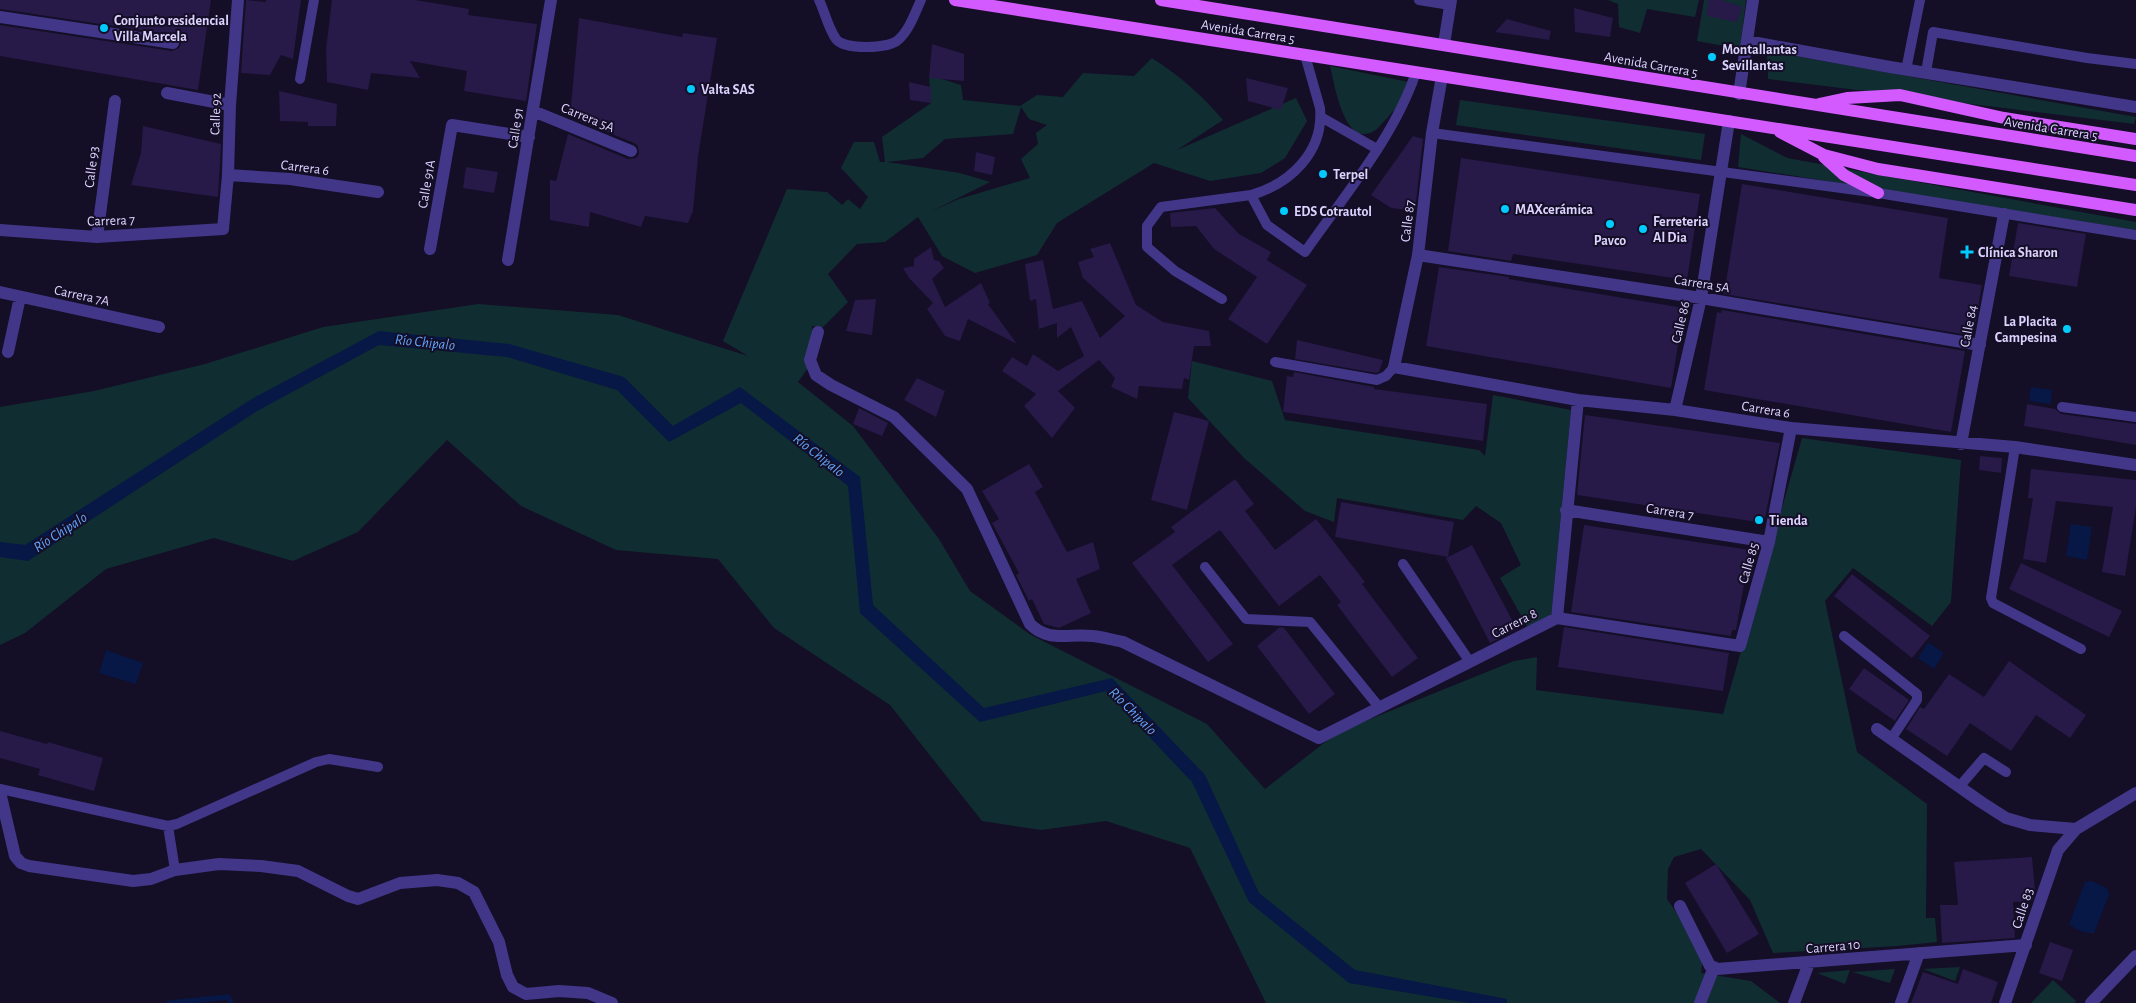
<svg xmlns="http://www.w3.org/2000/svg" width="2136" height="1003" font-family="'Alegreya Sans',sans-serif">
  <style>
    .green { fill: #102e31; fill-rule: evenodd }
    .water { fill: #071746 }
    .lines { fill: none; stroke-linecap: round; stroke-linejoin: round }
    .stream { stroke: #071746; stroke-width: 5.5 }
    .building { fill: #271948 }
    .service { stroke: #423688; stroke-width: 10 }
    .minor { stroke: #423688; stroke-width: 12 }
    .primary { stroke: #d35aff; stroke-width: 12 }
    .poi-dot { fill: #00cafe; stroke: #140e26; stroke-width: 2 }
    .labels { text-anchor: middle; stroke-width: 4; stroke-linejoin: round; paint-order: stroke }
    .poi-label { font-size: 14px; font-weight: bold; fill: #ddd3ff; stroke: #140e26; text-anchor: start }
    .street-label { font-size: 14px; fill: #ddd3ff; stroke: #140e26 }
    .water-label { font-size: 15px; font-style: italic; fill: #61a5ff; stroke: #140e26 }
  </style>
  <rect width="100%" height="100%" fill="#140e26"/>
  <!-- green -->
  <path class="green" d="M1608 0H1699L1695 17 1647 9 1640 33 1619 27 1618 4Z
    M1704 0H1746L1740 49 1697 41Z
    M1767 51 2136 117 2134 124 1768 79Z
    M1152 58C1181 77 1201 94 1223 120L1177 150 1296 98 1307 121 1285 158 1261 173 1210 181 1154 163 1057 223 1037 255 975 273 942 256 918 217 885 242 857 244 828 274 848 302 822 328 812 326 813 361 798 382 853 426 939 539 970 591 1031 635 1207 724 1265 789 1338 732 1514 661 1537 657 1536 690 1723 714 1802 438 1961 460 1951 602 1932 626 1853 568 1825 601 1857 752 1927 804 1926 918H1935L1937 942 1897 946 1773 953 1750 900 1701 849 1674 857 1668 869 1667 899 1704 952 1701 973 1751 981 1780 1003H1266L1190 848 1106 821 1041 830 982 821 890 705 774 628 718 559 616 550 521 506 447 440 358 532 293 561 214 538 106 569 25 633 0 645V407L94 391 205 364 323 327 478 304 618 315 748 356 723 341 787 189 827 192 842 205 848 199 860 209 868 197 841 168 854 142H874L880 162H885L882 137 931 103 929 75 961 85 963 100 1020 106 1037 95 1063 97 1083 73 1134 76ZM1021 107 1029 119 1047 125 1036 133 1038 144 1021 159 1030 178 959 199 932 211 990 182 960 173 887 162 923 158 945 139 1013 134Z
    M1330 66 1418 84 1377 129C1345 153 1335 86 1330 66Z
    M1460 100 1705 134 1701 160 1456 125Z
    M1741 134 1787 158 2136 222V230L1738 167Z
    M1192 361 1272 381 1285 420 1479 450 1485 456 1493 395 1571 410 1551 617 1528 628 1500 578 1521 565 1501 523 1476 506 1463 520 1337 498 1334 522 1305 511 1244 458 1188 398Z
    M1960 967 1955 981 1923 969Z
    M1895 969 1890 983 1852 972Z
    M1850 970 1845 984 1817 973Z
    M2053 980 2076 1001 2074 1003H2031Z"/>
  <!-- water -->
  <path class="water" d="M379 331 509 344 624 377 673 426 740 387 860 477 873 605 984 708 1112 678 1205 775 1259 893 1355 970 1507 999V1003H1469L1349 983 1249 902 1192 782 1106 691 980 722 860 613 848 486 741 403 669 442 617 390 507 357 379 345 257 411 28 561 0 557V542L25 545 250 400Z
    M2031 387 2052 390 2051 404 2029 401Z
    M2071 524 2092 527 2087 560 2066 556Z
    M1928 642 1944 653 1934 669 1918 658Z
    M106 650 143 663 136 684 99 673Z
    M2092 881 2107 888 2109 895 2094 933C2084 933 2078 931 2069 924L2085 882Z"/>
  <g class="lines">
    <!-- stream -->
    <path class="stream" d="M169 1003 228 997 231 1003"/>
  </g>
  <!-- building -->
  <path class="building" d="M0 0H211L198 90 0 56V25L172 51 179 48 181 44 178 37 174 35 0 9Z
    M246 0 266 2V0H301L293 59 281 55 270 75 241 73Z
    M332 0H415L469 9 468 15 537 24 526 101 464 91 467 71 410 61 420 78 371 73 368 90 327 82 326 49Z
    M1708 0H1721L1743 7 1737 22 1707 16Z
    M1574 8 1613 18 1610 37 1575 32Z
    M579 18 682 37 683 33 717 38 698 157 693 211 688 223 645 216 641 227 590 212 589 227 550 220V180L556 181 568 134 628 159 636 158 639 154 638 146 634 143 570 117Z
    M1507 19 1551 31 1549 40 1495 32Z
    M932 44 964 54V81L929 78Z
    M1246 78 1288 88 1281 110 1248 101Z
    M909 82 931 87V103L910 100Z
    M279 91 337 104 336 126H308V122L280 121Z
    M143 126 221 144 218 197 131 185 141 153Z
    M1413 136 1423 139 1415 211 1391 208 1371 195Z
    M976 152 995 157 992 175 974 171Z
    M1461 158 1700 194 1687 280 1513 254 1511 261 1448 251Z
    M466 167 498 172 494 193 463 188Z
    M1742 184 1948 218 1939 278 1982 285 1974 330H1969L1968 335 1724 294Z
    M1215 208 1239 234 1271 252 1267 260 1307 285 1267 344 1228 319 1257 277 1214 249 1196 226 1171 227 1170 213Z
    M2018 223 2086 234 2077 287 2009 276Z
    M1110 243 1136 305 1163 322 1209 331 1211 346H1194L1189 380 1184 378 1182 389 1139 386 1137 399 1111 387 1115 378 1099 360 1058 391 1075 408 1052 438 1024 406 1036 394 1002 371 1012 357 1027 366 1033 354 1058 371 1084 356 1071 327 1057 338V323L1039 329 1036 299 1030 301 1025 264 1043 260 1053 309 1082 301 1100 338 1125 316 1083 278 1078 262 1094 257 1090 249Z
    M931 247 934 260 939 261 944 268 932 279 945 307 981 283 990 303 988 304 1017 344 968 319 960 341 945 336 927 309 933 303 909 278 903 268 914 266V259Z
    M1439 267 1509 277V279L1684 308 1671 388 1426 346Z
    M876 299 872 335 846 331 855 300Z
    M1722 310 1965 351 1951 432 1704 390 1717 312 1721 313Z
    M1297 340 1383 360 1379 372 1376 373 1295 359Z
    M1294 372 1374 387V389L1487 404 1483 441 1283 412 1287 376 1293 377Z
    M917 378 945 391 936 417 904 400Z
    M2027 404 2055 409 2061 414 2136 424V445L2024 426Z
    M859 408 888 423 882 436 853 424Z
    M1174 412 1209 421 1187 510 1151 500Z
    M1585 415 1780 443 1764 523 1577 495Z
    M1980 456 2002 458 2001 473 1979 470Z
    M1029 464 1043 487 1035 492 1067 552 1093 542 1100 569 1076 579 1091 613 1059 628 1044 624 1032 599 1029 601 1016 575 1019 573 992 523 999 519 982 491Z
    M2031 469 2136 480V507L2125 576 2102 572 2113 507 2056 501 2046 563 2023 559 2033 498H2028Z
    M1235 479 1254 504 1245 511 1275 550 1316 519 1365 582 1362 584 1418 658 1392 677 1337 605 1341 602 1320 575 1279 606 1220 530 1172 565 1233 644 1208 662 1132 563 1175 532 1171 527Z
    M1341 502 1454 522 1448 557 1335 537Z
    M1584 525 1750 550 1736 630H1732L1731 636 1571 612Z
    M1472 545 1517 629 1490 643 1446 558Z
    M2021 563 2122 611 2109 637 2009 589Z
    M1852 574 1930 636 1912 658 1834 596Z
    M1280 627 1284 628 1335 694 1309 714 1257 646Z
    M1564 627 1729 653 1723 691 1558 667Z
    M2009 661 2086 715 2070 738 2036 715 2011 751 1970 723 1947 756 1906 729 1920 707 1924 709 1949 674 1984 697Z
    M1864 668 1909 700 1895 721 1849 689Z
    M0 731 47 744 48 742 103 758 94 791 38 775 40 769 0 758Z
    M2032 857 2035 892 2032 901 2013 902 2015 938 1942 943 1940 905H1958L1954 862Z
    M1716 864 1759 934 1727 953 1685 883Z
    M2050 942 2073 950 2062 981 2039 973Z
    M1963 969 1998 982 1991 1003H1911L1923 972 1958 984Z"/>
  <g class="lines">
    <!-- service -->
    <path class="service" d="M819 0C825 12 828 28 836 39 844 50 888 49 898 40 909 31 915 13 921 0
      M1419 0 1450 5
      M1906 70 1920 0
      M1926 72 1933 32 2087 58 2136 64
      M300 79 314 0
      M1321 117 1377 149
      M1432 133 1878 193 2136 235
      M1251 195 1267 225 1305 252C1344 196 1395 136 1416 72
      M1222 299 1175 271 1147 247V226L1161 207 1251 195C1290 184 1324 152 1320 108L1305 55
      M1275 362 1377 380 1386 376 1394 367
      M2062 407 2136 417
      M2015 447 1991 598 1993 603 2081 649
      M1403 564 1470 662
      M1205 567 1246 619 1310 622 1379 707
      M1844 636 1917 694V700L1891 739
      M1959 787 1984 758 2006 772
      M0 789 168 826 177 824 316 762 329 759 378 767
      M168 826 175 870"/>
    <!-- minor -->
    <path class="minor" d="M0 17 173 43
      M1747 41 1890 67 2136 107
      M1444 44 1451 0
      M1442 76 1432 133 1418 255 1394 367 1578 400 1675 410 1791 428 2015 447 2136 465
      M167 93 230 105
      M1739 94 1753 0
      M533 111 631 151
      M228 175 290 179 378 192
      M0 230 97 237 223 229 228 175 230 105 238 0
      M97 237 115 101
      M430 249 452 125 529 137
      M1418 255 1701 298 1980 345
      M508 260 551 0
      M0 292 159 327
      M818 332 810 360 816 375 831 385 894 417 967 489 1030 624C1049 643 1069 633 1093 636 1103 637 1113 640 1123 642L1319 738 1557 618 1740 646 1769 542 1791 428
      M8 352 20 297
      M1675 410 1701 298 1729 121
      M1961 444 2004 214
      M1566 510 1769 542
      M1557 618 1578 400
      M1877 729 1981 802 2006 818 2030 825 2076 829 2136 793
      M0 792 15 856 21 863 29 866 133 881 151 879 175 870 219 864 261 866 298 871 348 896 358 899 400 883 437 880 458 883 474 892 499 942 507 975 513 987 526 994 559 991 588 993 612 1003
      M1680 906 1710 966 1717 969 2026 945
      M1700 1003 1714 967
      M1794 1003 1809 963
      M1901 1003 1919 953
      M2005 1003 2058 850 2076 829
      M2091 1003 2136 956"/>
    <!-- primary -->
    <path class="primary" d="M955 0 2136 185
      M1161 0 2136 156
      M1819 104 1847 98 1900 95 2004 118 2136 139
      M1780 132 1824 155 1878 169 2136 210
      M1824 157 1844 175 1878 193"/>
  </g>
  <!-- markers -->
  <g class="poi-dot">
    <circle cx="104" cy="28" r="5"/>
    <circle cx="1712" cy="57" r="5"/>
    <circle cx="691" cy="89" r="5"/>
    <circle cx="1323" cy="174" r="5"/>
    <circle cx="1505" cy="209" r="5"/>
    <circle cx="1284" cy="211" r="5"/>
    <circle cx="1610" cy="224" r="5"/>
    <circle cx="1643" cy="229" r="5"/>
    <path d="M1964.5 244.5h5v5h5v5h-5v5h-5v-5h-5v-5h5z"/>
    <circle cx="2067" cy="329" r="5"/>
    <circle cx="1759" cy="520" r="5"/>
  </g>
  <g class="labels">
    <!-- poi labels -->
    <g class="poi-label">
      <text x="114" y="25">Conjunto residencial<tspan x="114" dy="16">Villa Marcela</tspan></text>
      <text x="1722" y="54">Montallantas<tspan x="1722" dy="16">Sevillantas</tspan></text>
      <text x="701" y="94">Valta SAS</text>
      <text x="1333" y="179">Terpel</text>
      <text x="1515" y="214">MAXcerámica</text>
      <text x="1294" y="216">EDS Cotrautol</text>
      <text x="1653" y="226">Ferreteria<tspan x="1653" dy="16">Al Dia</tspan></text>
      <text x="1610" y="245" text-anchor="middle">Pavco</text>
      <text x="1978" y="257">Clínica Sharon</text>
      <text x="2057" y="326" text-anchor="end">La Placita<tspan x="2057" dy="16">Campesina</tspan></text>
      <text x="1769" y="525">Tienda</text>
    </g>
    <!-- street labels -->
    <g class="street-label">
      <text transform="translate(1248 31) rotate(9)" y="5">Avenida Carrera 5</text>
      <text transform="translate(1651 64) rotate(10)" y="5">Avenida Carrera 5</text>
      <text transform="translate(215 114) rotate(-88)" y="5">Calle 92</text>
      <text transform="translate(588 117) rotate(22)" y="5">Carrera 5A</text>
      <text transform="translate(515 128) rotate(-81)" y="5">Calle 91</text>
      <text transform="translate(2051 128) rotate(9)" y="5">Avenida Carrera 5</text>
      <text transform="translate(91 167) rotate(-83)" y="5">Calle 93</text>
      <text transform="translate(305 167) rotate(7)" y="5">Carrera 6</text>
      <text transform="translate(426 184) rotate(-80)" y="5">Calle 91A</text>
      <text transform="translate(111 220) rotate(-2)" y="5">Carrera 7</text>
      <text transform="translate(1407 221) rotate(-83)" y="5">Calle 87</text>
      <text transform="translate(1702 283) rotate(9)" y="5">Carrera 5A</text>
      <text transform="translate(82 295) rotate(12)" y="5">Carrera 7A</text>
      <text transform="translate(1680 322) rotate(-77)" y="5">Calle 86</text>
      <text transform="translate(1968 326) rotate(-79)" y="5">Calle 84</text>
      <text transform="translate(1766 409) rotate(9)" y="5">Carrera 6</text>
      <text transform="translate(1670 511) rotate(9)" y="5">Carrera 7</text>
      <text transform="translate(1748 563) rotate(-74)" y="5">Calle 85</text>
      <text transform="translate(1514 623) rotate(-27)" y="5">Carrera 8</text>
      <text transform="translate(2022 908) rotate(-72)" y="5">Calle 83</text>
      <text transform="translate(1833 946) rotate(-5)" y="5">Carrera 10</text>
    </g>
    <!-- water labels -->
    <g class="water-label">
      <text transform="translate(425 342) rotate(6)" y="5">Río Chipalo</text>
      <text transform="translate(819 455) rotate(38)" y="5">Río Chipalo</text>
      <text transform="translate(60 532) rotate(-33)" y="5">Río Chipalo</text>
      <text transform="translate(1133 711) rotate(45)" y="5">Río Chipalo</text>
    </g>
  </g>
</svg>
